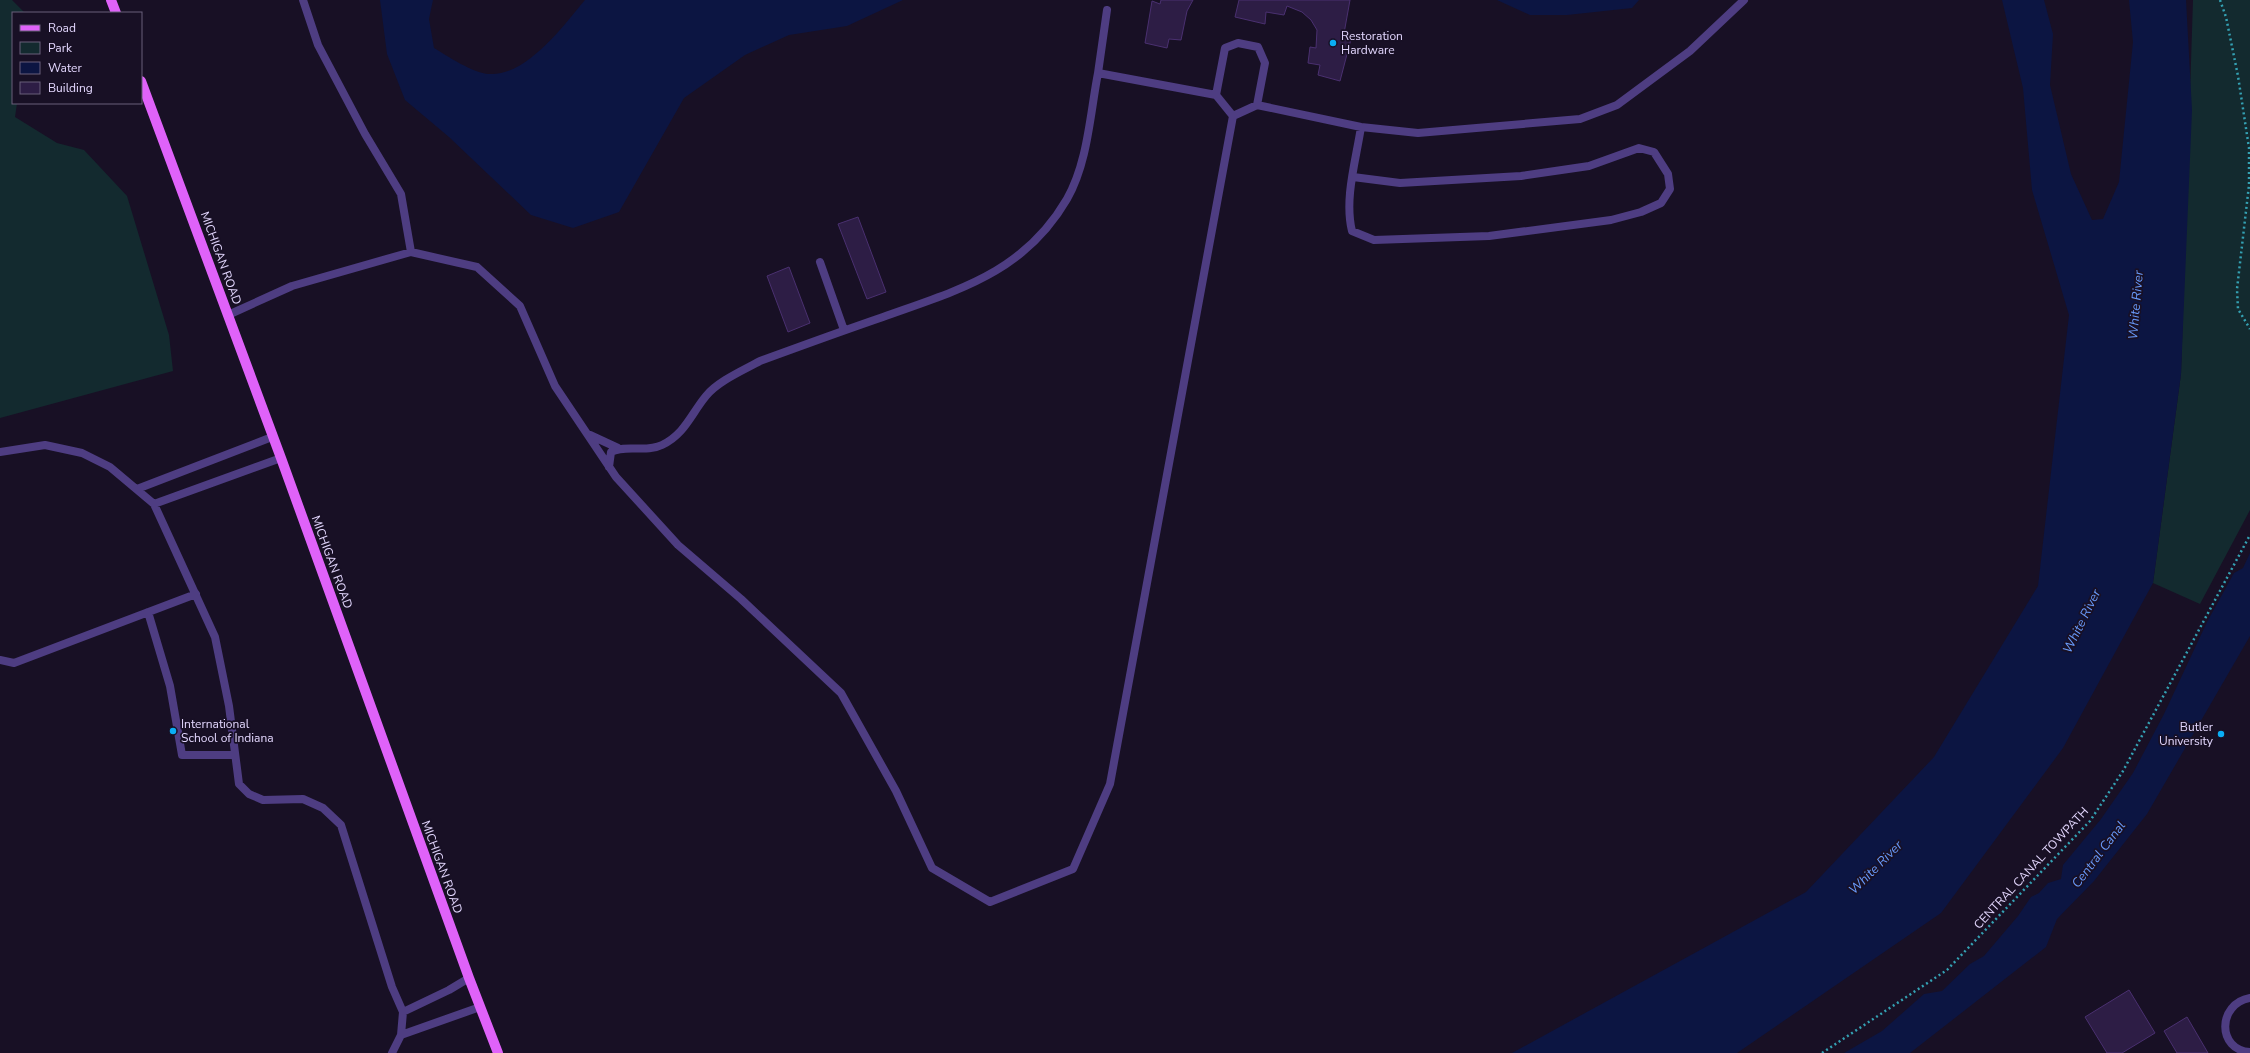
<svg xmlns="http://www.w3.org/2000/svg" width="2250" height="1053" font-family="'Nunito Sans',sans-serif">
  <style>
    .green { fill: #132a2f }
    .water { fill: #0c1542 }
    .building { fill: #2d1d45; stroke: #4a3070 }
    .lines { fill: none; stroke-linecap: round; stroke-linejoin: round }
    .path { stroke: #34a1b3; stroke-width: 2.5; stroke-dasharray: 2 3; stroke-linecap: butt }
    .lane { stroke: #4e3d82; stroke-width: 8 }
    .primary { stroke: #df62f9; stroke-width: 10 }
    .poi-dot { fill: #0aaef5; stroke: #181025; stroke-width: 1.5 }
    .labels { text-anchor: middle; stroke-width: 3.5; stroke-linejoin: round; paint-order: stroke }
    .poi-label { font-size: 12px; fill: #e2d6fd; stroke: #181025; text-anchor: start }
    .street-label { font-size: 12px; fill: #e2d6fd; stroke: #181025 }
    .water-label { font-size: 13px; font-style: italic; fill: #6899f9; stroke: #181025 }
  </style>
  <rect width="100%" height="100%" fill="#181025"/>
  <!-- green -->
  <path class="green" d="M0 0H12L25 13H13V103H17L15 117 57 143 84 150 127 196 169 335 173 371 0 418Z
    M2193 0H2250V510L2200 604 2153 583 2181 374Z"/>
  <!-- water -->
  <path class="water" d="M380 0H433L429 19 434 48C447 56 473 73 489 74 526 77 564 25 585 0H903L847 26 789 35 745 55 684 98 619 212 573 228 531 215 449 137 405 100 387 54Z
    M1497 0H1639L1632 8 1567 15H1530Z
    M2002 0H2044L2053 34 2050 85 2071 174 2092 220 2103 219 2119 182 2133 42 2129 0H2186L2192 110 2181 374 2153 583 2063 748 1941 913 1737 1053H1512L1806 892 1934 757 2038 586 2069 315 2032 190 2023 88Z
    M2250 553V636L2147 814 2094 881 2057 919 2046 947 1910 1053H1844L1882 1031 1924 994 1942 991 1970 964 1984 956 2018 916 2031 897 2039 893 2048 883 2061 879 2063 865 2101 819 2133 773 2164 714 2207 622 2234 573 2243 568Z"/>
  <!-- building -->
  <path class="building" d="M1161 0H1193L1187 11 1181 40 1169 39 1167 48 1145 43 1152 1 1160 4Z
    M1239 0H1350L1343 39H1351L1340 81 1318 75 1320 65 1308 63 1310 47 1316 48 1317 30 1311 20 1302 12 1287 6 1284 15 1266 12 1265 24 1235 17Z
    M858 217 886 292 867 299 838 224Z
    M789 267 810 323 788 332 767 276Z
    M2129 990 2155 1033 2122 1053H2107L2085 1017Z
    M2187 1017 2208 1053H2177L2164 1031Z"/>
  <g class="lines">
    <!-- path -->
    <path class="path" d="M2220 0 2226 17 2238 76 2249 148V185L2237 289 2238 309 2250 329
      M1822 1053 1947 970 2090 821 2123 771 2250 535"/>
    <!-- lane -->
    <path class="lane" d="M303 0 318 45 365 134 401 194 411 252
      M1098 73 1107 10
      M1216 95 1225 48 1238 43 1258 47 1265 63 1257 105
      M1353 177 1400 183 1521 176 1589 166 1639 148 1654 152 1668 174 1670 189 1661 203 1641 212 1611 220 1489 236 1374 240 1352 231C1344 199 1356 160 1361 127
      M820 262 844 330
      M228 315 292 286 411 252 477 267 520 306 555 386 616 477 678 545 741 599 841 693 896 791 932 868 990 902 1073 869 1110 784 1233 116 1257 105 1361 127 1418 133 1580 119 1617 105 1690 51 1744 0
      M590 435 618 448
      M0 452 45 445 82 453 110 467 154 504 215 637 229 706 239 784 249 794 263 800 303 799 323 808 341 825 392 987 403 1012 449 990 469 978
      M609 467 611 452C626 444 646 453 662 445 685 434 691 414 706 396 718 381 744 370 760 361 801 346 842 331 883 317 958 290 1024 273 1067 199 1088 162 1090 114 1098 73L1216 95 1233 116
      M137 489 272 437
      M154 504 281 458
      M148 612 170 686 182 755H235
      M0 660 14 663 196 594
      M2250 998C2217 1004 2217 1050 2250 1052
      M401 1035 480 1007
      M392 1053 401 1035 403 1012"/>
    <!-- primary -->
    <path class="primary" d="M111 0 116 13
      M141 81 281 458 469 978 498 1053"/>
  </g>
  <!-- markers -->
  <g class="poi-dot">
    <circle cx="1333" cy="43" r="4"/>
    <circle cx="173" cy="731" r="4"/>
    <circle cx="2221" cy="734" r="4"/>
  </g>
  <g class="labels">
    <!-- poi labels -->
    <g class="poi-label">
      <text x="1341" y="40">Restoration<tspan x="1341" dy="14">Hardware</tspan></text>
      <text x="181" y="728">International<tspan x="181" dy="14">School of Indiana</tspan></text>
      <text x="2213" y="731" text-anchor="end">Butler<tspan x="2213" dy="14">University</tspan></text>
    </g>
    <!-- street labels -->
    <g class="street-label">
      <text transform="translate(221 258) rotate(70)" y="4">MICHIGAN ROAD</text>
      <text transform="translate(332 562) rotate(70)" y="4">MICHIGAN ROAD</text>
      <text transform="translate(442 867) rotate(70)" y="4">MICHIGAN ROAD</text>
      <text transform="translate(2031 868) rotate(-47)" y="4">CENTRAL CANAL TOWPATH</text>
    </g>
    <!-- water labels -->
    <g class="water-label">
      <text transform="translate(2135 305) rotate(-85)" y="5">White River</text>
      <text transform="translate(2081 621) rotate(-64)" y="5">White River</text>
      <text transform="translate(2098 854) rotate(-53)" y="5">Central Canal</text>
      <text transform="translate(1875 867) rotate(-45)" y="5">White River</text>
    </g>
  </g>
  <!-- legend -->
  <rect x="12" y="12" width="130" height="92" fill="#181025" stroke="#695f7b"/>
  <rect x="20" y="25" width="20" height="6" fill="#df62f9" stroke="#695f7b"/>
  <text x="48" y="32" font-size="12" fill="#e2d6fd">Road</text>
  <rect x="20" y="42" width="20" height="12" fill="#132a2f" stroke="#695f7b"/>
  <text x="48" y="52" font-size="12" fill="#e2d6fd">Park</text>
  <rect x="20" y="62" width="20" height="12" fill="#0c1542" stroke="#695f7b"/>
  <text x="48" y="72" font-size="12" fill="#e2d6fd">Water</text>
  <rect x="20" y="82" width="20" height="12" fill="#2d1d45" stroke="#695f7b"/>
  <text x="48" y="92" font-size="12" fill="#e2d6fd">Building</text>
</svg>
